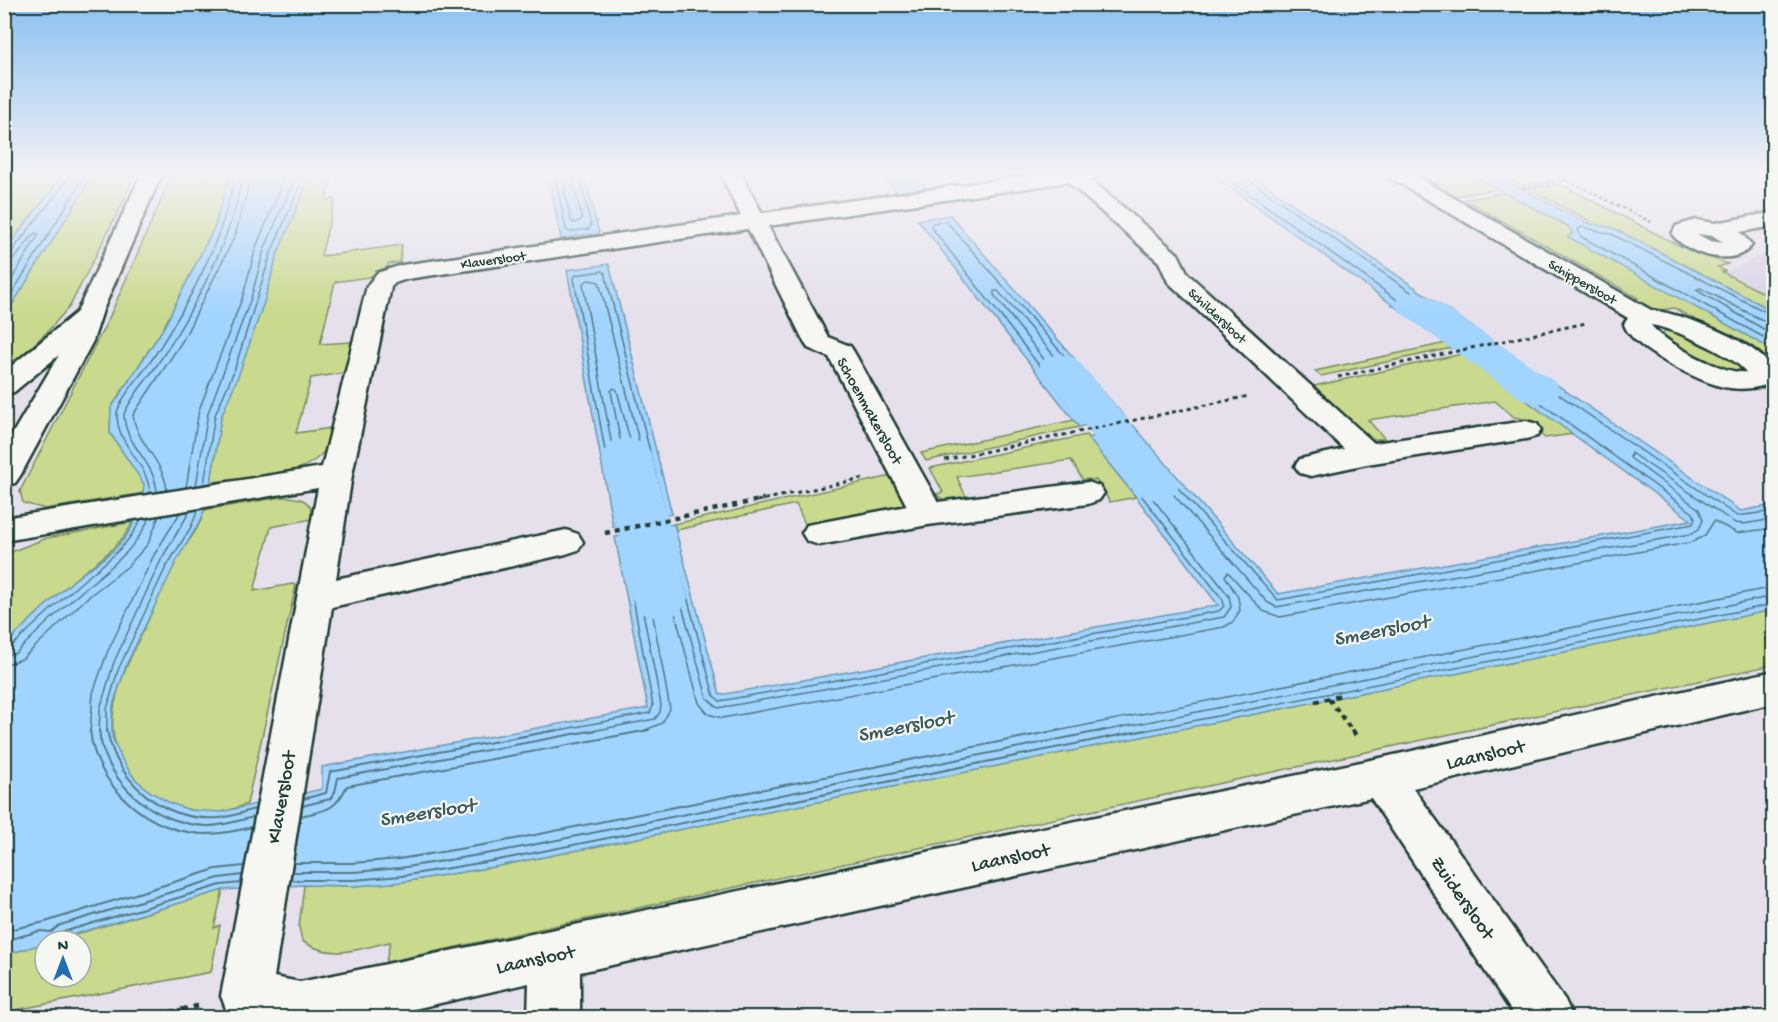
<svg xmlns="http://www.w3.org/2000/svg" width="1778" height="1022" font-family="'Gochi Hand',sans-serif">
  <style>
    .built { fill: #d9d1e8 }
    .green { fill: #c9d98d; stroke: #748b60; stroke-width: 1.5 }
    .water { fill: #a1d4ff; stroke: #6d98ae; stroke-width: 1.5 }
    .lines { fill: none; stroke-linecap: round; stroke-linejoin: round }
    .shore-far1 { stroke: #537985; stroke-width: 1.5 }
    .shore { stroke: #537985; stroke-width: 2 }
    .canal { fill: #a1d4ff; fill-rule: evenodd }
    .minor-casing { stroke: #1f3d34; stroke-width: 5 }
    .path-far3 { stroke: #1f3d34; stroke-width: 2; stroke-dasharray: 3 3; stroke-linecap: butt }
    .path-far2 { stroke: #1f3d34; stroke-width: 3; stroke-dasharray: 4 4; stroke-linecap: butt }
    .path-far1 { stroke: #1f3d34; stroke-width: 4.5; stroke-dasharray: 5 5; stroke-linecap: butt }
    .path { stroke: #1f3d34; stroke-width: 5; stroke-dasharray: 6 6; stroke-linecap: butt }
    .minor { fill: #f6f6f2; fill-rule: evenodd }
    .labels { text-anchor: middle; stroke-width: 4.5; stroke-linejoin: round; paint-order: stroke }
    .far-street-label { font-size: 14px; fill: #1f3d34; stroke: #f6f6f2 }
    .street-label { font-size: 16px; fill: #1f3d34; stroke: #f6f6f2 }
    .near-street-label { font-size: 20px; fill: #1f3d34; stroke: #f6f6f2 }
    .near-water-label { font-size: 21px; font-style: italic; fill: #395b5d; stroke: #f6f6f2 }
  </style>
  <rect width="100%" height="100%" fill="#e5e0ec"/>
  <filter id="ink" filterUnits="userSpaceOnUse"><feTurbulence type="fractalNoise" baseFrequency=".0167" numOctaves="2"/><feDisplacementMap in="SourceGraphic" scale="12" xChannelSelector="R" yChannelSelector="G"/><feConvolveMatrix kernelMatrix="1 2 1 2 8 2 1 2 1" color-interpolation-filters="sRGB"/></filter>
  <g filter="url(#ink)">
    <!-- built -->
    <path class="built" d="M1773 253V311L1713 279 1759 256Z"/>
    <!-- green -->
    <path class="green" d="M5 173H65L5 250Z
      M111 173H135L122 204 70 306 48 331 5 372V316L84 190 88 179Z
      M173 173H230L215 226 163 329 111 408 110 433 145 484 144 493 45 509 23 503 20 491 109 318Z
      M311 173H333L326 200 335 199 321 256 402 245 400 262 388 264 387 269 369 277 335 282 320 344 351 342 344 373 311 378 296 433 332 428C330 434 330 441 327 447 308 480 242 478 211 482L221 417 264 302 277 255Z
      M1417 173H1468L1499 189 1449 197 1443 192 1448 190Z
      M1497 173H1538L1554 181 1522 186Z
      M1560 184 1680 246 1728 264 1718 267 1725 271 1722 272 1773 298V311L1613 228 1586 223 1590 221 1528 189Z
      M1505 193 1568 226 1573 233 1569 236 1773 350V364L1674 308C1656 312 1646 309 1631 300L1638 298 1471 203 1462 204 1455 201Z
      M1666 330 1684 332 1746 368V372L1717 371 1660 336Z
      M1446 343 1452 348 1321 376 1315 371Z
      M1462 354 1573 434 1545 438 1523 419 1514 417 1495 401 1368 420 1385 439H1369L1348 423 1353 422 1314 386Z
      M1074 420 1079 427 926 461 921 453Z
      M1086 435 1136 497 1110 502 1096 480 1082 479 1071 460 957 477 966 497 963 500H944L936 494 943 492 930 468Z
      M891 476 904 501 901 507 894 510 805 524 796 504 676 530 674 524Z
      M282 497C298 497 314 499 311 519L307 520 271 527 254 591 292 584 296 585 247 804C239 807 229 811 221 812 194 815 164 804 144 787 87 739 120 679 146 625 156 603 166 580 177 558 187 542 200 529 204 510Z
      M133 522C120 548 95 562 73 581 50 601 27 623 5 645V554L47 538Z
      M1773 610V665L386 962 390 942C356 949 333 961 302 941L299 927 304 885 354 886 402 882 499 866Z
      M223 890 214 928 220 925 211 972 5 1012 4 955 45 943V977H81V941H54Z"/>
    <!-- water -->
    <path class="water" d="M65 173H111L88 179 84 190 5 316V250Z
      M230 173H311L277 255 264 302 239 374 221 417 211 482 202 518 178 558 127 663 113 705 112 721V737L121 758 134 778 149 791 170 803 190 810 221 812 322 789V767L648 708 615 537 674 524 720 695 1218 605 1136 497 1088 438 1133 425 1278 594 1691 520 1462 354 1500 346 1741 511 1773 505V610L499 866 402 882 354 886 304 885 223 890 5 955V645C27 623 49 602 73 581 91 566 116 553 129 532 137 519 143 499 144 484L110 433 111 408 163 329 215 226Z
      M548 173H584L599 233 561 239Z
      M880 173H912L926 188 896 192Z
      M1210 173H1248L1490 339 1452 348Z
      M1468 173H1491L1586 223 1613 228 1773 311V350L1568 237 1573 233 1568 226Z
      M950 215 1125 417 1079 427 918 220Z
      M609 264 672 514 613 527 567 270Z"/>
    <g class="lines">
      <!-- shore-far1 -->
      <path class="shore-far1" d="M554 173 566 229 569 232 589 229 591 226 579 173
        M561 173 571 221 575 223 582 219 571 173
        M1220 173 1453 340 1471 337 1470 333 1249 180 1246 173
        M946 221 1111 409 1110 414 1081 419 931 227 933 223Z
        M4 253 12 251 68 179 70 173
        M4 261 16 257 35 233 39 234 4 292
        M602 271 605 273 664 507 662 510 621 519 617 517 574 278 576 275Z
        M588 280 599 282 654 501 653 504 627 510 623 508 583 284Z
        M994 291H998L1097 405 1096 409 1084 411 994 295Z
        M4 306 87 173
        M1774 316 1611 234 1582 227 1578 229 1580 236 1774 343
        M1774 323 1766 322 1700 288 1696 290 1774 335
        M614 388 617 390 644 494 634 499 631 497 611 391Z
        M204 484 215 415 234 371 271 253 305 173
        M196 486 208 413 251 298 264 250 297 173
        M186 487 199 410 243 296 256 247 287 173
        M167 490C164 461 137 444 133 415L183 340 235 236 252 173
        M157 492C155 461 124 445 124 414 132 396 146 381 157 365 195 308 232 241 243 173
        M150 493C147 460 116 447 117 412 124 392 141 376 153 358 189 303 224 239 235 173
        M4 649 11 647C33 626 54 606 77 586 101 565 127 549 141 519
        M4 656 16 653C37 632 58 612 81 592 107 569 135 552 149 518
        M4 665 22 659 88 597 127 567 148 544 159 516
        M90 732 93 693 107 653 154 555 180 513
        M99 732 100 709 114 662 162 558 190 511
        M107 732V709L118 670 165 569 191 527 198 510
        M549 732 650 713 653 706 623 544 625 541 667 531 670 534 714 696 720 701 1219 611 1224 606 1223 600 1101 444 1102 440 1129 433 1278 600 1693 524 1695 518 1693 513 1481 360 1482 356 1498 353 1737 516 1774 511
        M587 732 655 719 660 712 661 705 631 550 633 547 661 540 665 543 707 698 718 708 1224 617 1231 607 1229 596 1114 449 1115 444 1127 441 1267 602 1276 607 1691 534 1699 529 1703 520 1699 509 1630 458 1631 453 1735 523 1743 524 1774 519
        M641 732 662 723 670 709 642 556 655 551 659 553 699 703 708 714 722 718 1224 627 1233 622 1240 610 1238 597 1225 576 1228 572 1263 611 1280 617 1693 542 1705 535 1714 521 1737 533 1774 528
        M1052 732 1774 587
        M1098 732 1774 596
        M1138 732 1774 604"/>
      <!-- shore -->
      <path class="shore" d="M90 730C95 783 142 826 193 833 213 836 233 832 252 827
        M99 730C104 783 156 825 208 826 225 826 239 820 254 817
        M107 730C117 783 164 822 219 818 231 817 243 812 255 809
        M303 799 326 793 330 772 557 730
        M302 806 330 799 335 792 338 778 595 730
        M301 816C326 810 335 811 347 786L649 730
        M293 863H353L399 859 495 843 1059 730
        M292 872H354L400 868 497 852 1105 730
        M291 880H354L401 876 498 860 1145 730
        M4 931 45 922 216 869 244 866
        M4 941 40 931 51 932 60 925 219 878 243 875
        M58 941 63 932 221 885 241 883"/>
      <!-- canal -->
      <path class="canal" d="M1414 292 1428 296 1555 382 1561 391 1555 400 1539 404 1523 400 1400 312 1394 304 1400 296Z
        M1060 354 1075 358 1173 473 1181 484 1173 495 1156 500 1139 495 1039 367 1045 358Z
        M627 438 644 442 651 453 688 598 680 613 660 619 640 613 632 598 603 453 610 442Z"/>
      <!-- minor casing -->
      <g class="minor-casing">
        <path id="minor" d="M142 173H162L103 310 93 341 20 476 15 483 4 486V448L59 355 14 392 4 394V372L77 312Z
          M720 173H740L762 213 1048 173H1099L1096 177 1090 179 1178 254 1188 274 1374 443 1526 421 1537 424 1541 430 1537 436 1526 439 1367 464 1311 476 1300 473 1295 466 1300 459 1344 449 1168 282 1159 262 1068 182 768 226 828 337 850 346 854 352 938 502 1088 482 1099 486 1104 493 1099 500 1088 504 928 525 819 545 807 541 802 533 807 525 907 506 829 357 808 348 804 342 748 229 407 279 395 283 391 287 352 475 336 579 566 530 578 534 583 542 578 550 566 554 332 607 274 977 300 982 1385 757 1774 671V703L1413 788 1565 1000 1573 1018H1516L1371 798 580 972V1018H528L529 983 374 1018H236L228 1014 221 996 318 488 4 541V518L322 467 367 286 377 273 402 265 741 216Z
          M1386 173H1410L1651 310C1680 313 1767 344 1774 374L1766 385C1752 389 1739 390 1724 387 1700 382 1630 348 1624 324L1628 318 1389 177ZM1651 325C1673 328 1733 355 1746 372 1724 375 1663 342 1651 325Z
          M1774 212V226L1740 232 1752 245C1735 269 1686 254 1672 234L1676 226 1696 220 1715 223ZM1697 234 1713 236 1725 243 1710 241Z"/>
      </g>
      <!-- path-far3 -->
      <path class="path-far3" d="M1552 173 1651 222
        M1523 188 1567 180"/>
      <!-- path-far2 -->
      <path class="path-far2" d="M1338 377 1586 323
        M945 460 1249 396
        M757 501 865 478"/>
      <!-- path-far1 -->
      <path class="path-far1" d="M605 533 764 499
        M1329 699 1353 732
        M1315 702 1341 695"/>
      <!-- path -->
      <path class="path" d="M1352 730 1357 737
        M146 1018 198 1006"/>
      <!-- minor -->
      <use href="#minor" class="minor"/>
    </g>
  </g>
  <!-- sky -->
  <linearGradient id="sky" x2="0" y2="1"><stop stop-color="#8bc1f1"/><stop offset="0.55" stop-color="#f3f1f6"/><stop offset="1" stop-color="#f3f1f6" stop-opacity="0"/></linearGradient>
  <rect width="1778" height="316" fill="url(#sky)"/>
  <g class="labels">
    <!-- far-street labels -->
    <g class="far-street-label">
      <text transform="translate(493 259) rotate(-8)" y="5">Klaversloot</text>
      <text transform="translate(1583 281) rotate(30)" y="5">Schippersloot</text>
      <text transform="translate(1218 315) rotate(43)" y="5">Schildersloot</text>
    </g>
    <!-- street labels -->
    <g class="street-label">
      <text transform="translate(871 410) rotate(61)" y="6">Schoenmakersloot</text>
    </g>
    <!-- near-street labels -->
    <g class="near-street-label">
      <text transform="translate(1485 753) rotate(-13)" y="7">Laansloot</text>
      <text transform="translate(280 797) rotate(-80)" y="7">Klaversloot</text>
      <text transform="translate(1010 856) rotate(-12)" y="7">Laansloot</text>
      <text transform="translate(1464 897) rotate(55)" y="7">Zuidersloot</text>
      <text transform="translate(535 958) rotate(-12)" y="7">Laansloot</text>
    </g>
    <!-- near-water labels -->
    <g class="near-water-label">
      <text transform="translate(1381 629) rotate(-11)" y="7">Smeersloot</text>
      <text transform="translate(905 725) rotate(-11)" y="7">Smeersloot</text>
      <text transform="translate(427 811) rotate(-9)" y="7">Smeersloot</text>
    </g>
  </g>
  <!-- margin -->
  <rect width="1778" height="1022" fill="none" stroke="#f6f6f2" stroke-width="24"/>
  <rect x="12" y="12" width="1754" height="998" fill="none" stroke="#1f3d34" stroke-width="2" filter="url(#ink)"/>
  <!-- north arrow -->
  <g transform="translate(63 959)"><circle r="28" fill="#f6f6f2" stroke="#a0aca6" stroke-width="1.5"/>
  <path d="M0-4.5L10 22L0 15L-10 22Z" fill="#1f6fb2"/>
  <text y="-9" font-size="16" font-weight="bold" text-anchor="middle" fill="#1f3d34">N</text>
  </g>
</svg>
